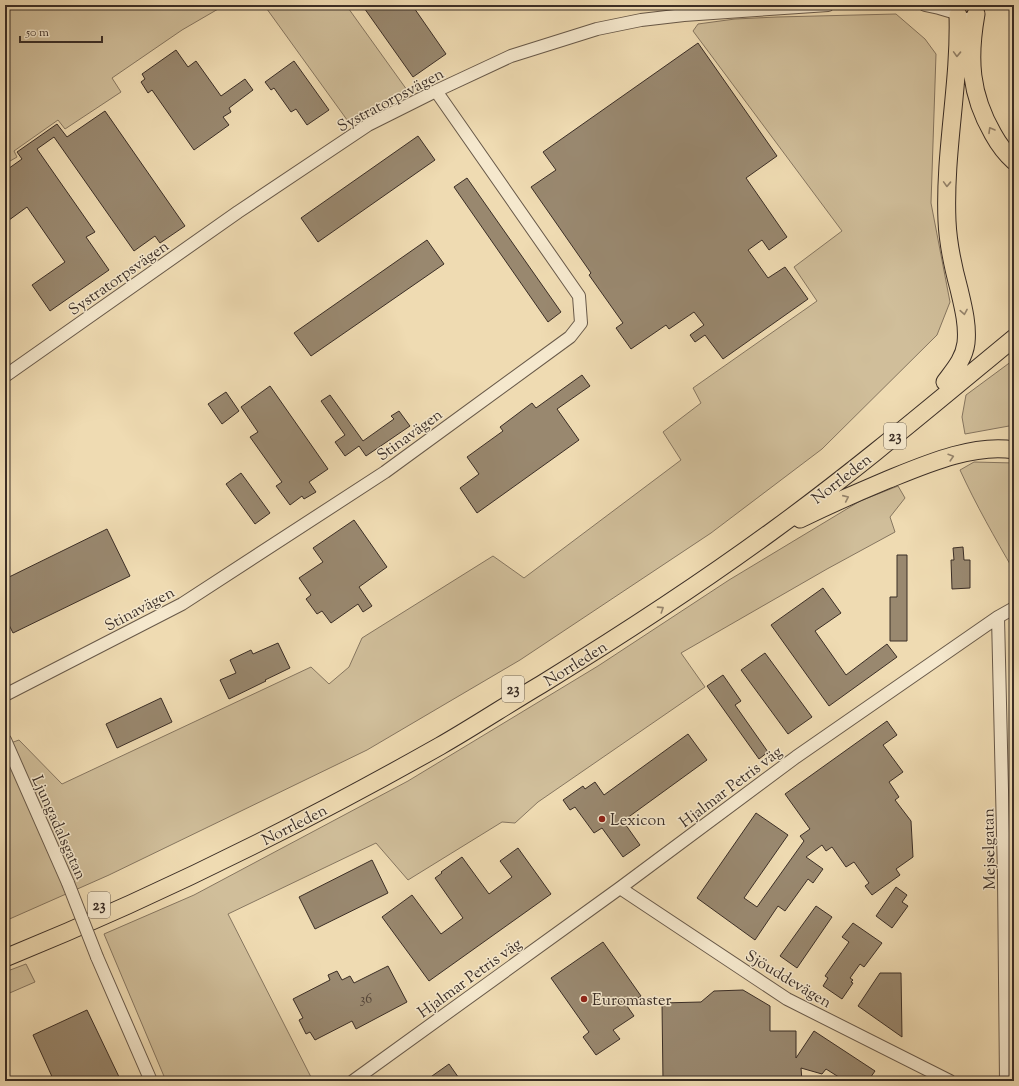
<svg xmlns="http://www.w3.org/2000/svg" width="1019" height="1086" font-family="'Sorts Mill Goudy',serif">
  <style>
    .green { fill: #d0be9a; stroke: #867660 }
    .building { fill: #99886f; stroke: #3b2e26 }
    .lines { fill: none; stroke-linecap: round; stroke-linejoin: round }
    .minor-casing { stroke: #685949; stroke-width: 14 }
    .highway-casing { stroke: #3b2e26; stroke-width: 19 }
    .minor { stroke: #f5e8cd; stroke-width: 12 }
    .highway { stroke: #efdbb2; stroke-width: 17 }
    .minor-bridge-casing { stroke: #685949; stroke-width: 14; stroke-linecap: butt }
    .minor-bridge { stroke: #f5e8cd; stroke-width: 12 }
    .oneway { stroke: #95846c }
    .poi-dot { fill: #8f2418; stroke: #f5e8cd; stroke-width: 1.5 }
    .labels { text-anchor: middle; stroke-width: 3; stroke-linejoin: round; paint-order: stroke }
    .number-label { font-size: 14px; fill: #524438 }
    .shield { fill: #f5e8cd; stroke: #736658; stroke-width: 1 }
    .shield-label { font-size: 15px; font-weight: bold; fill: #3b2e26 }
    .street-label { font-size: 16px; fill: #3b2e26; stroke: #f5e8cd }
    .poi-label { font-size: 16px; fill: #3b2e26; stroke: #f5e8cd; text-anchor: start }
  </style>
  <rect width="100%" height="100%" fill="#efdbb2"/>
  <filter id="stains"><feTurbulence type="fractalNoise" baseFrequency=".005" numOctaves="4"/><feColorMatrix values="0 0 0 0 .2 0 0 0 0 .09 0 0 0 0 .02 0 0 0 .5 -.17"/></filter>
  <radialGradient id="worn" r=".72"><stop offset=".6" stop-color="#630" stop-opacity="0"/><stop offset="1" stop-color="#630" stop-opacity=".3"/></radialGradient>
  <!-- green -->
  <path class="green" d="M5 5H225L182 30 112 78 121 92 65 129 58 120 14 151 17 157 5 164Z
    M264 5H346L407 90 350 124Z
    M896 14 925 39 936 54 931 203 950 302 937 335 822 449 711 533 520 660 367 750 109 875 5 921V745L19 740 62 784 311 667 329 684 349 667 362 638 493 556 524 578 681 460 663 432 701 403 693 388 817 301 794 267 842 231 693 31 698 24 735 19 777 17Z
    M1012 361 1014 362V428L1009 426 965 434 962 417 966 395Z
    M974 462 1014 463V571C995 538 976 505 960 470Z
    M898 486 905 498 890 517 895 532 827 569 681 653 705 687 538 802 515 823 502 822 408 880 376 843 228 914 313 1081H166L104 934 194 895 408 781 598 666 729 580 860 501Z
    M26 964 35 982 5 995V972Z"/>
  <!-- building -->
  <path class="building" d="M362 5H412L446 54 413 77Z
    M698 43 777 156 746 178 787 237 769 250 762 240 748 250 768 278 785 267 808 299 723 359 705 335 695 342 690 335 704 325 694 312 669 329 666 325 631 349 616 328 623 323 589 275 591 273 531 187 556 170 543 152Z
    M176 50 188 67 196 61 221 96 245 79 253 90 229 108 231 112 223 117 229 125 194 150 152 90 148 93 141 82 145 79 142 74Z
    M294 61 329 110 307 125 296 109 291 112 274 88 271 90 265 82Z
    M105 111 185 226 160 243 155 236 134 251 54 137 37 149 95 232 86 237 109 270 50 311 32 285 65 262 27 207 5 223V171L22 159 17 152 57 124 67 137Z
    M418 136 435 160 318 242 301 218Z
    M467 178 561 312 548 322 454 187Z
    M427 240 444 264 311 356 294 333Z
    M582 375 590 386 557 409 579 440 477 513 460 488 479 474 467 457 503 431 500 427 532 403 536 408Z
    M270 386 328 469 309 482 316 492 304 499 302 496 290 505 276 486 282 482 250 437 258 432 241 407Z
    M226 392 239 411 222 424 208 404Z
    M330 395 363 441 394 419 391 416 399 411 410 426 366 456 359 446 345 456 335 442 345 435 321 401Z
    M241 473 270 513 255 524 226 484Z
    M354 520 387 567 359 587 372 606 363 612 358 604 331 623 322 611 317 614 306 599 311 595 299 578 323 562 313 548Z
    M107 529 130 576 13 633 5 617V579Z
    M963 547 964 560H970V588L952 589 951 560H954L953 548Z
    M897 555H907V641H890V597H897Z
    M823 588 841 613 815 631 846 675 887 644 897 657 829 706 771 625Z
    M278 643 290 668 265 680 266 681 229 699 220 680 236 673 230 660 251 650 253 654Z
    M765 653 812 717 788 734 741 670Z
    M723 675 741 701 735 705 768 752 759 759 707 686Z
    M161 698 172 722 117 748 106 724Z
    M887 721 897 735 883 745 903 772 889 782 899 797 895 800 911 821 913 857 896 869 900 875 872 895 865 886 869 883 854 862 846 867 832 847 826 851 822 845 806 857 823 869 813 883 808 879 785 911 778 906 755 940 697 898 756 813 788 835 744 898 757 907 804 841 800 836 810 829 785 794Z
    M688 734 707 760 623 821 640 845 623 857 602 828 594 833 575 807 570 810 563 800 583 786 585 789 595 782 604 795Z
    M518 848 551 894 429 981 382 917 412 895 441 934 463 918 435 878 442 873 441 872 462 857 489 894 512 877 500 861Z
    M372 860 388 893 315 929 299 897Z
    M896 887 907 895 902 902 908 906 892 928 876 916Z
    M816 906 832 917 797 968 780 956Z
    M853 923 882 943 864 967 860 964 850 978 853 980 851 982 853 983 842 999 823 986 828 978 825 976 849 942 842 937Z
    M603 942 641 996 627 1006 634 1016 613 1030 620 1039 596 1055 583 1037 589 1032 551 978Z
    M388 966 407 1002 356 1029 352 1021 315 1040 310 1032 306 1034 299 1020 303 1018 293 999 330 980 328 975 337 971 342 980 350 976 354 983Z
    M880 973H901L902 1037 858 1006Z
    M743 990 770 1006V1031H796V1058L814 1031 875 1071 868 1081H845L826 1069 822 1074 801 1068 802 1081H663L662 1003 701 1002 714 991Z
    M87 1010 121 1081H54L33 1035Z
    M449 1064 461 1081H425Z"/>
  <g class="lines">
    <!-- minor casing -->
    <g class="minor-casing">
      <path id="minor" d="M925 5 939 8 956 13
        M955 5C955 23 978 24 978 5
        M5 376 238 212 368 125 436 91 511 56 597 29 641 20 684 15 828 5
        M998 617 1004 876 1006 1081
        M5 695 182 604 385 472 570 337 581 323 579 296 436 91
        M5 740 68 883
        M620 888 787 999 950 1081
        M97 957 151 1081
        M353 1081 620 888 796 757 998 617 1014 608"/>
    </g>
    <!-- highway casing -->
    <g class="highway-casing">
      <path id="highway" d="M976 14C968 59 970 94 993 134 998 143 1006 154 1014 161
        M945 382C954 370 964 359 966 343 968 325 963 306 959 289 953 267 948 244 947 221 944 152 960 84 958 15
        M800 519C829 505 858 492 887 480 924 465 974 443 1014 450
        M5 958C155 897 300 825 440 746 475 726 508 704 542 684 620 636 697 586 771 532 855 471 934 404 1014 338"/>
    </g>
    <!-- minor -->
    <use href="#minor" class="minor"/>
    <!-- highway -->
    <use href="#highway" class="highway"/>
    <!-- minor-bridge casing -->
    <g class="minor-bridge-casing">
      <path id="minor-bridge" d="M68 883 97 957"/>
    </g>
    <!-- minor-bridge -->
    <use href="#minor-bridge" class="minor-bridge"/>
  </g>
  <!-- one-way arrows -->
  <defs><path id="oneway-chevron" d="M-2-3.5L2.5 0L-2 3.5" fill="none" stroke-width="1.6" stroke-linecap="round" stroke-linejoin="round"/></defs>
  <g class="oneway">
    <use href="#oneway-chevron" transform="translate(957 54) rotate(92)"/>
    <use href="#oneway-chevron" transform="translate(991 130) rotate(-120)"/>
    <use href="#oneway-chevron" transform="translate(947 184) rotate(92)"/>
    <use href="#oneway-chevron" transform="translate(964 312) rotate(80)"/>
    <use href="#oneway-chevron" transform="translate(951 457) rotate(-17)"/>
    <use href="#oneway-chevron" transform="translate(846 498) rotate(-24)"/>
    <use href="#oneway-chevron" transform="translate(661 609) rotate(-33)"/>
  </g>
  <!-- markers -->
  <g class="poi-dot">
    <circle cx="602" cy="819" r="4"/>
    <circle cx="584" cy="999" r="4"/>
  </g>
  <g class="labels">
    <!-- number labels -->
    <g class="number-label">
      <text x="366" y="1003">36</text>
    </g>
    <!-- shield labels -->
    <g class="shield">
      <rect x="884" y="423" width="22" height="26" rx="3"/>
      <rect x="502" y="676" width="22" height="26" rx="3"/>
      <rect x="88" y="892" width="22" height="26" rx="3"/>
    </g>
    <g class="shield-label">
      <text x="895" y="441">23</text>
      <text x="513" y="694">23</text>
      <text x="99" y="910">23</text>
    </g>
    <!-- street labels -->
    <g class="street-label">
      <text transform="translate(390 99) rotate(-28)" y="6">Systratorpsvägen</text>
      <text transform="translate(118 277) rotate(-35)" y="6">Systratorpsvägen</text>
      <text transform="translate(409 434) rotate(-36)" y="6">Stinavägen</text>
      <text transform="translate(841 478) rotate(-38)" y="6">Norrleden</text>
      <text transform="translate(139 608) rotate(-28)" y="6">Stinavägen</text>
      <text transform="translate(575 663) rotate(-32)" y="6">Norrleden</text>
      <text transform="translate(730 786) rotate(-37)" y="6">Hjalmar Petris väg</text>
      <text transform="translate(294 824) rotate(-27)" y="6">Norrleden</text>
      <text transform="translate(60 827) rotate(66)" y="6">Ljungadalsgatan</text>
      <text transform="translate(988 849) rotate(-91)" y="6">Mejselgatan</text>
      <text transform="translate(469 977) rotate(-36)" y="6">Hjalmar Petris väg</text>
      <text transform="translate(789 978) rotate(31)" y="6">Sjöuddevägen</text>
    </g>
    <!-- poi labels -->
    <g class="poi-label">
      <text x="610" y="825">Lexicon</text>
      <text x="592" y="1005">Euromaster</text>
    </g>
  </g>
  <!-- margin -->
  <rect width="1019" height="1086" fill="none" stroke="#efdbb2" stroke-width="20"/>
  <rect x="6" y="6" width="1007" height="1074" fill="none" stroke="#3b2e26" stroke-width="2"/>
  <rect x="10" y="10" width="999" height="1066" fill="none" stroke="#3b2e26"/>
  <!-- scale -->
  <path d="M20 36v6h82v-6" fill="none" stroke="#3b2e26" stroke-width="2"/>
  <text x="26" y="36" font-size="12" fill="#3b2e26" stroke="#f5e8cd" stroke-width="3" paint-order="stroke">50 m</text>
  <rect width="100%" height="100%" filter="url(#stains)"/>
  <rect width="100%" height="100%" fill="url(#worn)"/>
</svg>
